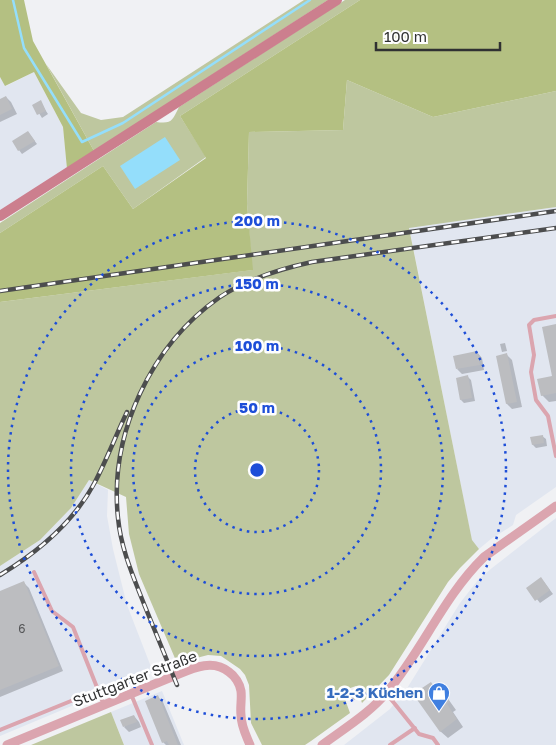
<svg xmlns="http://www.w3.org/2000/svg" width="556" height="745" font-family="'Golos Text',sans-serif">
  <style>
    .built { fill: #e1e6f0 }
    .green { fill: #bec79f }
    .forest { fill: #b4c082 }
    .water { fill: #94defb }
    .shadow { fill: #0003 }
    .lines { fill: none; stroke-linecap: round; stroke-linejoin: round }
    .stream { stroke: #94defb; stroke-width: 2.5 }
    .building { fill: #bcbdc0 }
    .service { stroke: #dba5af; stroke-width: 4 }
    .tertiary { stroke: #dba5af; stroke-width: 9 }
    .secondary { stroke: #cc7f8e; stroke-width: 10 }
    .rail-casing { stroke: #4c4d4e; stroke-width: 4.5 }
    .rail { stroke: #fefeff; stroke-width: 2.5; stroke-dasharray: 8; stroke-linecap: butt }
    .ring { fill: none; stroke: #1d4ed8; stroke-width: 2.5; stroke-dasharray: 2.5 5 }
    .labels { text-anchor: middle; stroke-width: 5; stroke-linejoin: round; paint-order: stroke }
    .number-label { font-size: 12px; fill: #535456 }
    .street-label { font-size: 15px; fill: #303132; stroke: #fefeff }
    .shop-label { font-size: 15px; font-weight: bold; fill: #366cbe; stroke: #fefeff; text-anchor: end }
    .centre { fill: #1d4ed8; stroke: #fefeff; stroke-width: 2.5 }
    .ring-label { font-size: 15px; text-anchor: middle; font-weight: bold; fill: #1d4ed8; stroke: #fefeff; stroke-width: 5; stroke-linejoin: round; paint-order: stroke }
  </style>
  <rect width="100%" height="100%" fill="#f0f1f4"/>
  <!-- built -->
  <path class="built" d="M34 72 63 127 67 169 0 212V77L6 86Z
    M556 207V487L516 515 513 525 491 539 479 549 472 541 409 227Z
    M89 480 108 490 107 516 113 549 127 605 153 672 0 736V566L40 540 71 508Z
    M556 518V745H344L390 709 406 690 460 603 478 580 492 568Z
    M162 691 184 745H124L111 712Z"/>
  <!-- green -->
  <path class="green" d="M304 0H328L94 151 46 64 81 113 101 120 123 117Z
    M345 0H360L180 116 206 157 133 209 103 166 0 233V223L156 122C172 124 172 121 179 107Z
    M347 80 433 117 556 91V207L409 228 472 540 479 549 460 568 448 582 389 675 362 703 356 686 342 691 350 713 311 741 305 745H262L251 723 249 685 245 675 240 669 221 656 208 655 177 663 139 574 129 534 126 497 89 480 71 508 40 540 0 566V302L252 270 247 204 249 132 343 130Z
    M111 712 124 745H31Z"/>
  <!-- forest -->
  <path class="forest" d="M0 0H24L33 41 94 151 67 169 63 127 34 72 5 86 0 77Z
    M360 0H556V91L433 117 347 80 343 130 249 132 247 204 253 270 0 302V233L103 166 133 209 206 158 180 116Z"/>
  <!-- water -->
  <path class="water" d="M165 137 180 160 135 189 120 166Z"/>
  <!-- shadow -->
  <path class="shadow" d="M6 97 11 102 17 114 0 122V100Z
    M40 102 48 114 42 118 34 105Z
    M28 132 37 144 22 154 13 142Z
    M556 325V401L549 402 542 395 553 377Z
    M505 343 507 351 502 352 500 344Z
    M477 352 482 358 484 370 462 374 457 369Z
    M507 355 512 360 522 407 512 409 507 404Z
    M468 377 471 380 475 401 464 403 461 400Z
    M542 436 546 439 547 446 536 448 533 445 532 438Z
    M544 582 553 594 540 603 528 588Z
    M24 583 29 588 63 671 0 697V593Z
    M430 683 446 696 456 710 453 712 463 727 448 738 440 731Z
    M353 693 356 699 354 700 348 695Z
    M158 697 163 702 181 745H166L163 742Z
    M134 716 139 722 141 727 129 732 124 727Z"/>
  <g class="lines">
    <!-- stream -->
    <path class="stream" d="M13 0 24 48 82 142 123 123 310 0"/>
  </g>
  <!-- building -->
  <path class="building" d="M6 96 12 109 0 115V99Z
    M41 100 46 111 37 115 32 105Z
    M28 131 35 141 18 151 12 141Z
    M556 324V393L541 396 537 379 552 376 542 327Z
    M477 351 480 365 456 369 453 356Z
    M507 353 517 402 506 404 496 356Z
    M468 375 472 398 460 400 456 378Z
    M543 435 544 443 532 445 530 437Z
    M541 577 550 590 535 601 526 588Z
    M24 581 59 666 0 690V591Z
    M431 682 436 690 439 688 450 702 447 704 457 719 440 732 413 694Z
    M158 695 178 745H169L167 741 162 743 145 701Z
    M134 715 137 722 123 727 120 720Z"/>
  <g class="lines">
    <!-- service -->
    <path class="service" d="M556 316 534 320 529 325 534 355 531 372 536 400 548 416 556 456
      M34 572 52 611 73 627 104 705
      M386 693 419 734 433 738 438 745
      M131 694 152 745
      M0 730 98 690
      M390 745 415 728"/>
    <!-- tertiary -->
    <path class="tertiary" d="M7 745 174 676C191 669 212 658 229 672 235 676 240 684 241 691 242 699 240 707 241 715 241 726 246 735 250 745
      M322 745C345 728 370 713 388 691 423 649 444 596 484 557L556 506"/>
    <!-- secondary -->
    <path class="secondary" d="M0 216 337 0"/>
    <!-- rail casing -->
    <g class="rail-casing">
      <path id="rail" d="M0 291 556 211
        M0 575C38 552 74 522 95 482 107 459 116 435 127 412
        M177 685C166 658 155 631 144 604 133 576 121 549 118 518 109 434 151 345 220 297 247 279 280 269 312 262L556 228"/>
    </g>
    <!-- rail -->
    <use href="#rail" class="rail"/>
  </g>
  <!-- distance rings -->
  <g class="ring">
    <circle cx="257" cy="470" r="62"/>
    <circle cx="257" cy="470" r="124"/>
    <circle cx="257" cy="470" r="186"/>
    <circle cx="257" cy="470" r="249"/>
  </g>
  <!-- icons -->
  <defs>
    <g id="shop-pin" transform="scale(1.125)"><path d="M0 17L-7.5 6A9.5 9.5 0 1 1 7.5 6Z" fill="#3f7fe0" stroke="#fefeff"/><path d="M-5-2.5h2.3a2.7 3.5 0 0 1 5.4 0H5L5.5 6h-11ZM-1.5-2.5h3a1.5 2.3 0 0 0-3 0Z" fill="#fff"/></g>
  </defs>
  <g fill-rule="evenodd">
    <use href="#shop-pin" x="439" y="693"/>
  </g>
  <g class="labels">
    <!-- number labels -->
    <g class="number-label">
      <text x="22" y="633">6</text>
    </g>
    <!-- street labels -->
    <g class="street-label">
      <text transform="translate(135 679) rotate(-21)" y="5">Stuttgarter Straße</text>
    </g>
    <!-- shop labels -->
    <g class="shop-label">
      <text x="423" y="698">1-2-3 Küchen</text>
    </g>
  </g>
  <circle cx="257" cy="470" r="8" class="centre"/>
  <g class="ring-label">
    <text x="257" y="226">200 m</text>
    <text x="257" y="289">150 m</text>
    <text x="257" y="351">100 m</text>
    <text x="257" y="413">50 m</text>
  </g>
  <!-- scale -->
  <path d="M376 42v8h124v-8" fill="none" stroke="#303132" stroke-width="2.5"/>
  <text x="384" y="42" font-size="15" fill="#303132" stroke="#fefeff" stroke-width="4" paint-order="stroke">100 m</text>
</svg>
